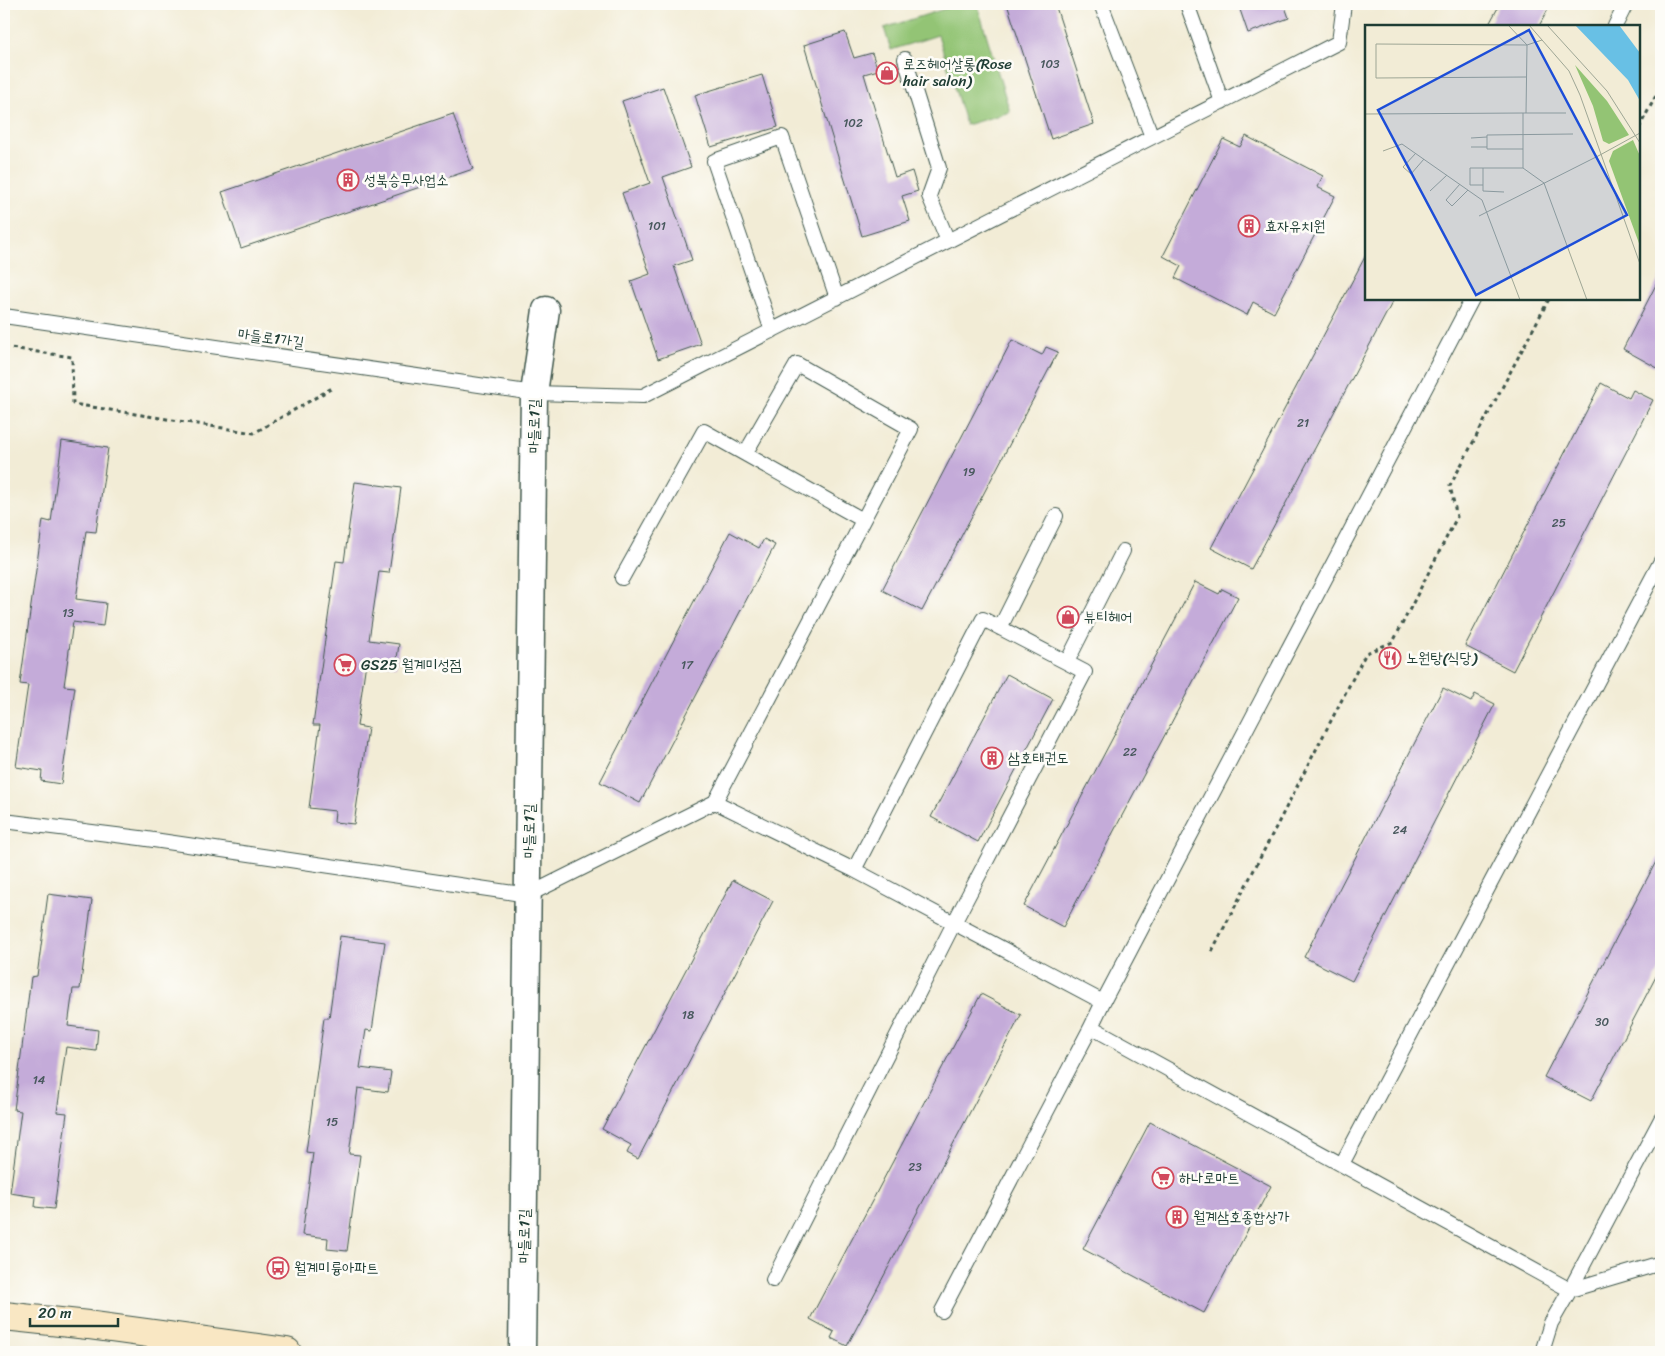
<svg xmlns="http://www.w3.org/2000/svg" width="1665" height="1356" font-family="Sriracha,'Poor Story',sans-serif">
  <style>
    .green { fill: #93c474; stroke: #598054 }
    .building { fill: #c4abd9 }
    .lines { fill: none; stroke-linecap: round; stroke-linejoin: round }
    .lane-casing { stroke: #3f574c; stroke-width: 16 }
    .street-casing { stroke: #3f574c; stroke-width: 29 }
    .secondary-casing { stroke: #3f574c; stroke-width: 30 }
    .path { stroke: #3f574c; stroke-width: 3; stroke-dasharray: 4 4; stroke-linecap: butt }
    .lane { stroke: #fff; stroke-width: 14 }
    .street { stroke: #fff; stroke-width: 26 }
    .secondary { stroke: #f9e7c3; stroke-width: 28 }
    .labels { text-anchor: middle; stroke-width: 5; stroke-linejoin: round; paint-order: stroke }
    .number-label { font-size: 12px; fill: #48585d }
    .poi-label { font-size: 15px; fill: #1f3d34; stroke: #fdfcf7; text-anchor: start }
    .street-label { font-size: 15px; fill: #1f3d34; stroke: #fdfcf7 }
    .inset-road { fill: none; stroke: #9ea695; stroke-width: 1 }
    .view { fill: #1d4ed8; fill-opacity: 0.15; stroke: #1d4ed8; stroke-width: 2.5 }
    .inset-edge { fill: none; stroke: #1f3d34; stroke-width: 2.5 }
  </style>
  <rect width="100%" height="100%" fill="#fdfcf7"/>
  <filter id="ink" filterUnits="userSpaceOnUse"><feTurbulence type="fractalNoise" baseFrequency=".02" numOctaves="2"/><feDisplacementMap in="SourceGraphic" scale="10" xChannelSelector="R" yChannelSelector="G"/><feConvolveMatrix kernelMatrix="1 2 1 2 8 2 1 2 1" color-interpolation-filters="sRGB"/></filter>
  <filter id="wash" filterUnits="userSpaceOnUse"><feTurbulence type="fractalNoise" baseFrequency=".0096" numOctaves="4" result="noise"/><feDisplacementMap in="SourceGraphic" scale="20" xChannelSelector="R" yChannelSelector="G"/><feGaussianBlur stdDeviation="1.12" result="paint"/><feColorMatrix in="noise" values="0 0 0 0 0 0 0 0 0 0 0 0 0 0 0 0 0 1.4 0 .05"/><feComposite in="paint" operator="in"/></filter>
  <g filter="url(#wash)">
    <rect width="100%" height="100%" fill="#f2ecd6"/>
    <!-- green -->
    <path class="green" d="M960 4H977L1010 112 966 125 938 35 891 50 884 28Z"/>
    <g id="blocks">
      <!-- building -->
      <path class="building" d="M1007 4H1055L1094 124 1051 139Z
        M1238 4H1284L1289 18 1248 33Z
        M1500 4H1551L1539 26H1488Z
        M845 32 854 58 872 53 878 70 864 74 895 177 912 171 918 191 902 196 910 221 862 236 804 45Z
        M762 75 778 127 711 147 695 95Z
        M663 87 691 167 663 177 692 260 674 266 701 344 658 359 631 281 650 274 622 193 650 183 622 101Z
        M453 114 473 169 241 248 222 192Z
        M1246 136 1323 176 1317 187 1335 196 1274 313 1253 302 1247 315 1175 278 1181 266 1163 256 1223 139 1240 147Z
        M1366 255V299H1394L1251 569 1211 548Z
        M1661 275V370L1623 349Z
        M1012 340 1042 355 1046 347 1058 352 922 611 882 590Z
        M1601 383 1629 398 1633 390 1653 400 1513 671 1465 646Z
        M62 441 108 448 96 532 86 531 76 599 106 603 103 626 73 622 64 686 75 687 61 784 41 781 42 771 16 767 28 685 20 684 43 520 51 522Z
        M355 482 401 488 389 573 379 572 369 640 399 644 396 666 366 662 357 726 368 728 354 824 334 822 335 811 309 808 320 725H313L336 561 344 562Z
        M730 532 759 548 764 539 775 545 640 803 600 782Z
        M1195 582 1219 594 1222 589 1238 597 1063 927 1024 906Z
        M1007 674 1053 699 978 842 931 817Z
        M1443 688 1471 702 1475 694 1495 704 1352 981 1304 957Z
        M1661 852V967L1591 1101 1544 1077Z
        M733 880 773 901 638 1159 627 1153 631 1145 602 1129Z
        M48 894 92 900 80 989H73L68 1026 98 1030 96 1051 66 1047 57 1112 67 1113 54 1209 35 1207 36 1197 10 1193 21 1111 14 1110 31 977 37 976Z
        M340 936 385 942 372 1031 366 1030 360 1068 391 1072 388 1092 358 1088 349 1154 360 1155 347 1251 327 1249 328 1238 302 1235 313 1153 306 1152 324 1018H329Z
        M981 994 1021 1015 847 1346 831 1338 834 1332 810 1319Z
        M1150 1122 1271 1186 1204 1313 1083 1249Z"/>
    </g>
  </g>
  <g filter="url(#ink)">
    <use href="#blocks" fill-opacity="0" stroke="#3f574c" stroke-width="1"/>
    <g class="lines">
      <!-- lane casing -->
      <g class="lane-casing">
        <path id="lane" d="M1101 4 1152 137
          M1187 4 1222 102
          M1615 26 1626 4
          M905 59 939 168 929 196 948 241
          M4 316 534 393 643 396 1339 42 1344 4
          M772 331 714 161 782 137 837 298
          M745 454 863 520
          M622 578 704 431 745 454 797 364 911 429 715 802
          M1000 628 1056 516
          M1067 662 1123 551
          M4 821 140 838 528 895 715 802 854 870 1103 1002 1472 299
          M1103 1002 1091 1027 1570 1290 1551 1323 1542 1352
          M1342 1164 1661 561
          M773 1280 954 923 1085 672 983 619 854 870
          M1570 1290 1661 1119
          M1570 1290 1661 1263
          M942 1311 1091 1027"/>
      </g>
      <!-- street casing -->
      <g class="street-casing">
        <path id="street" d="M522 1352 534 393 546 310"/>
      </g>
      <!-- secondary casing -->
      <g class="secondary-casing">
        <path id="secondary" d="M4 1316 88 1325 287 1352"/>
      </g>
      <!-- path -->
      <path class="path" d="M1639 128 1661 86
        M4 347 72 357 73 404 254 433 334 387
        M1212 951 1366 653 1393 642 1457 517 1450 486 1549 299"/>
      <!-- lane -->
      <use href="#lane" class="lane"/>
      <!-- street -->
      <use href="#street" class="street"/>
      <!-- secondary -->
      <use href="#secondary" class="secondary"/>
    </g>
  </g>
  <!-- icons -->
  <defs>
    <g id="shop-ring" transform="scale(1.125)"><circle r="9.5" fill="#fdfcf7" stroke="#d1495b" stroke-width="1.5"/><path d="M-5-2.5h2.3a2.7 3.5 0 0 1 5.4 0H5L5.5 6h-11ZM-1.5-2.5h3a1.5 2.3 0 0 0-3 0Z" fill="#d1495b"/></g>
    <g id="building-ring" transform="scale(1.125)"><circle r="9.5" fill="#fdfcf7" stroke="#d1495b" stroke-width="1.5"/><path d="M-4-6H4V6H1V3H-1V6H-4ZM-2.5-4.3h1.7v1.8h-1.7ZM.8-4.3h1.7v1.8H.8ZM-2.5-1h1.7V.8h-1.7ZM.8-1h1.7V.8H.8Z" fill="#d1495b"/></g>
    <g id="restaurant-ring" transform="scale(1.125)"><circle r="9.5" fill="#fdfcf7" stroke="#d1495b" stroke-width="1.5"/><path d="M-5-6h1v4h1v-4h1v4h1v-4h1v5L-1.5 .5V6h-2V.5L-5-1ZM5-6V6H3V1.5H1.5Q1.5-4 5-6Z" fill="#d1495b"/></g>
    <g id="supermarket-ring" transform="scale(1.125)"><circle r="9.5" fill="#fdfcf7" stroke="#d1495b" stroke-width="1.5"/><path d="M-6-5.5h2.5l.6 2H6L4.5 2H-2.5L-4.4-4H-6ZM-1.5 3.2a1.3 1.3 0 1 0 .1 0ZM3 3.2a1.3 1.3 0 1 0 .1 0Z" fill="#d1495b"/></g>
    <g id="bus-ring" transform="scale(1.125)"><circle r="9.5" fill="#fdfcf7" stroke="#d1495b" stroke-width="1.5"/><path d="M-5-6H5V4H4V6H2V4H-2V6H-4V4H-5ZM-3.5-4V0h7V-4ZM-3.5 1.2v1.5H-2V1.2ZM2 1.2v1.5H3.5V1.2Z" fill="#d1495b"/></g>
  </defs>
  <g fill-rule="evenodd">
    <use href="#shop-ring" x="887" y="73"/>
    <use href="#building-ring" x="348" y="180"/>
    <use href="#building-ring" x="1249" y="226"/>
    <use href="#shop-ring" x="1068" y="617"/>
    <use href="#restaurant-ring" x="1390" y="658"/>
    <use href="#supermarket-ring" x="345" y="665"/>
    <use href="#building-ring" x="992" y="758"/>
    <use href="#supermarket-ring" x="1163" y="1178"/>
    <use href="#building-ring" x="1177" y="1217"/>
    <use href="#bus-ring" x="278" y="1268"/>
  </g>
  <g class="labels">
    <!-- number labels -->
    <g class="number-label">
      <text x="1050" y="68">103</text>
      <text x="853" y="127">102</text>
      <text x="657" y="230">101</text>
      <text x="1303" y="427">21</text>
      <text x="969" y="476">19</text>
      <text x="1559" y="527">25</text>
      <text x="68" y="617">13</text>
      <text x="687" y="669">17</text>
      <text x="1130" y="756">22</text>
      <text x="1400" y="834">24</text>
      <text x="688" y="1019">18</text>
      <text x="1602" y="1026">30</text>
      <text x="39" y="1084">14</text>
      <text x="332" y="1126">15</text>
      <text x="915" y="1171">23</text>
    </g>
    <!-- poi labels -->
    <g class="poi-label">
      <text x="903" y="69">로즈헤어살롱(Rose<tspan x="903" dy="17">hair salon)</tspan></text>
      <text x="364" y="185">성북승무사업소</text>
      <text x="1265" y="231">효자유치원</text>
      <text x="1084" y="622">뷰티헤어</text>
      <text x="1406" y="663">노원탕(식당)</text>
      <text x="361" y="670">GS25 월계미성점</text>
      <text x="1008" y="763">삼호태권도</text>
      <text x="1179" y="1183">하나로마트</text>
      <text x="1193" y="1222">월계삼호종합상가</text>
      <text x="294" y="1273">월계미륭아파트</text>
    </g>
    <!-- street labels -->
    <g class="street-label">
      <text transform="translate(271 338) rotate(8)" y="5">마들로1가길</text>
      <text transform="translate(534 426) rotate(-89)" y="5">마들로1길</text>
      <text transform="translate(529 831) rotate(-89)" y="5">마들로1길</text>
      <text transform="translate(524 1236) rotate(-89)" y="5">마들로1길</text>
    </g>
  </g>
  <!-- overview -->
  <g transform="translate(1365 25)">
    <rect width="275" height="275" fill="#f2ecd6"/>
    <path d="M210 40 242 76 264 110 244 119 238 116 228 81ZM268 115 275 131V221L244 136 248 126Z" fill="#93c474"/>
    <path d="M210 0H254L275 28V76L263 55Z" fill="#68c0e5"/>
    <path class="inset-road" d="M143 0 162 20M164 0 204 46 215 70 275 239M182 0 242 66 275 118M161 52 11 53V19L162 20M158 88H161L162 20 177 15M161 88H201M0 89 158 88V143L179 158 222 275M106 113 122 112M106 122H122M158 124H122V110L208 109M18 126 37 119 117 175 155 275M51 128 38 142 46 149 59 134M235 130 275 108M95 159 81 175 87 181 103 165M118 160V143M65 166 82 150M139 167 118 166V160H105V143H158M114 191 235 130"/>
    <path class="view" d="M164 5 262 190 111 270 13 85Z"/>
    <rect width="275" height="275" class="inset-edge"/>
  </g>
  <!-- margin -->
  <rect width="1665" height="1356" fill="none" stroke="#fdfcf7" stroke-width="20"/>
  <!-- scale -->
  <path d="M30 1318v8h88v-8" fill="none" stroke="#1f3d34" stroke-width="2.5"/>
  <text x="38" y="1318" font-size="15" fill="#1f3d34" stroke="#fdfcf7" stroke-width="4" paint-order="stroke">20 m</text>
</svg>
